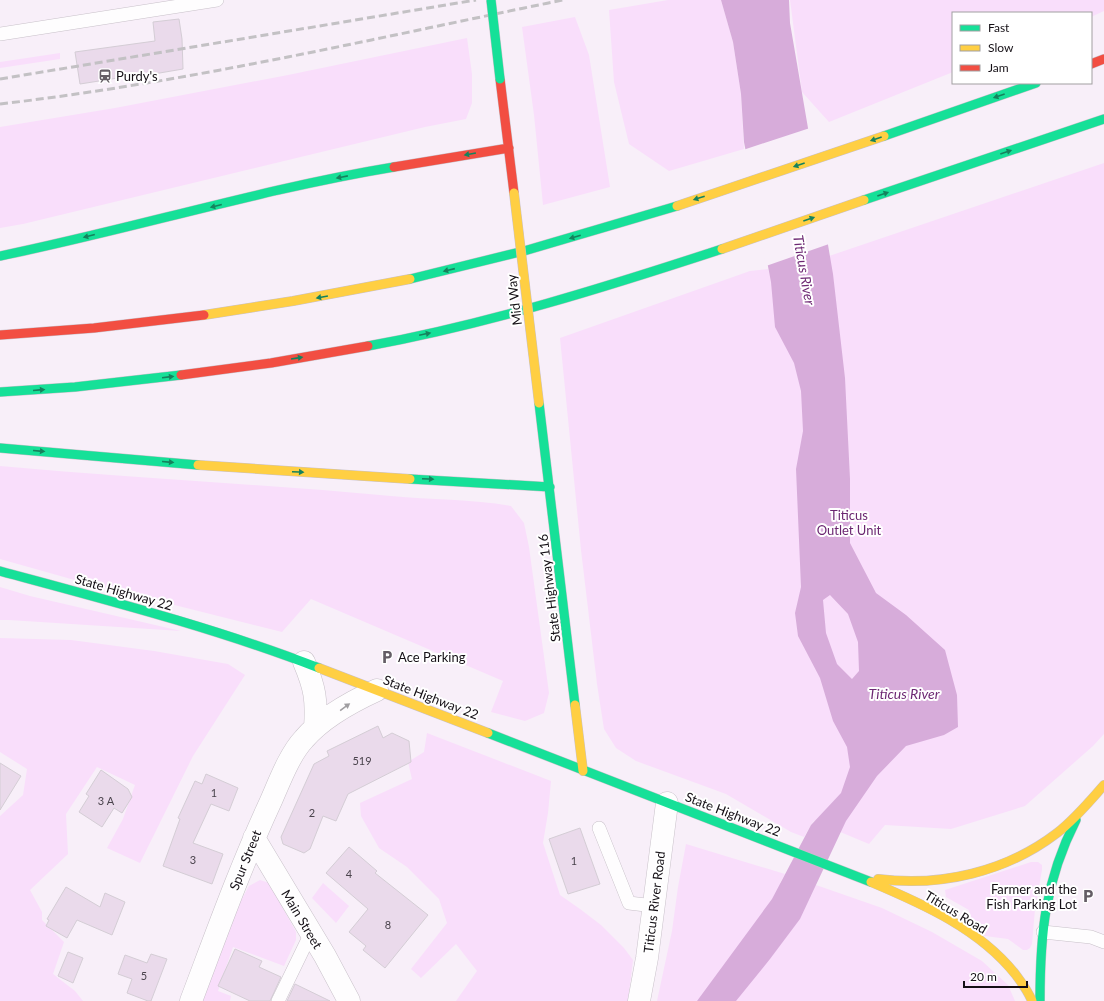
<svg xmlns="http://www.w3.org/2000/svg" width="1104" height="1001" font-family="Lato,sans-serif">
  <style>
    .green { fill: #f9defb }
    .water { fill: #d7acda; fill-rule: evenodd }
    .pier { fill: #f8eff9 }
    .building { fill: #eadaeb; stroke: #d4cdd5 }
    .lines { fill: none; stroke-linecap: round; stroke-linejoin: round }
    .lane-casing { stroke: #c8c1c9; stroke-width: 14 }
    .street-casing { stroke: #c8c1c9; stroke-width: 23 }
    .fast-casing { stroke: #c8c1c9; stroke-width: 10 }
    .slow-casing { stroke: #c8c1c9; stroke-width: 10 }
    .jam-casing { stroke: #c8c1c9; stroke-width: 10 }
    .lane { stroke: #fefdfe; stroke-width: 13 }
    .street { stroke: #fefdfe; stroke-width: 22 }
    .fast { stroke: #16e098; stroke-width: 9 }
    .slow { stroke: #ffcf43; stroke-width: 9 }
    .jam { stroke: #f24e42; stroke-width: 9 }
    .rail { stroke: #c3c1c4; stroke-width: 3; stroke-dasharray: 8 4; stroke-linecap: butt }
    .fast-bridge-casing { stroke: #c8c1c9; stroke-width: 10; stroke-linecap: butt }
    .slow-bridge-casing { stroke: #c8c1c9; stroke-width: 10; stroke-linecap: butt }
    .fast-bridge { stroke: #16e098; stroke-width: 9 }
    .slow-bridge { stroke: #ffcf43; stroke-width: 9 }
    .oneway { fill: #15825d }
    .oneway2 { fill: #a09ea1 }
    .labels { text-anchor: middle; stroke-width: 4; stroke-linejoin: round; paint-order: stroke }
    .number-label { font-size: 11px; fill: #4a434c }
    .poi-label { font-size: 13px; fill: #140f15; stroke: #fff; text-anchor: start }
    .street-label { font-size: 13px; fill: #140f15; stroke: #fff }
    .park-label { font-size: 13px; fill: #6b2671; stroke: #fff }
    .water-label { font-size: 14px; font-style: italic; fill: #6d2873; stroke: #fff }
  </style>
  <rect width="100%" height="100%" fill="#f8eff9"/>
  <!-- green -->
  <path class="green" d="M668 0H721L733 42 741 94 744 149 669 171 629 144 614 82 609 10Z
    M790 0H1104V11L1091 17V13H953V72L829 122 802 92Z
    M575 17 589 55 610 187 543 205 534 115 522 27Z
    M467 38 472 74V103L466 119 425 127 23 224 0 228V127L115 108 288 75Z
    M60 53V59L0 68V62Z
    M1104 163V734L1093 746 1025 806 951 829 885 825 869 844 814 821 811 825 804 837 791 832 726 794 636 761 616 748 604 729 597 684 581 550 560 338 750 271 768 269 770 276Z
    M0 466C130 478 261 484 391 496 431 500 472 499 511 506L524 523 529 547 549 693 544 713 525 721 491 712 503 681 311 599 282 632 71 579 0 559Z
    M0 587 30 596 181 631 9 620H0Z
    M0 638 71 640 154 651 228 664 245 675 193 756 140 863 107 848 123 819 135 785 97 767 66 814 68 854 30 890 42 912V920L64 942 53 974 75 991 83 1001H0V816L23 795 27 769 0 752Z
    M427 733 551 781 548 813 543 843 560 895 580 909 601 925 624 948 633 960 628 1001H456L477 971 456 944 421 978 411 969 447 923 439 899 407 867 379 848 361 816 360 803 412 779 408 762 424 752Z
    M686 844 785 874 780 883 811 895 816 885 882 908 932 932 982 961 1008 985 1015 1001H657L672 931 678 887Z
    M1031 862H1038L1042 865V870L1035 909 1032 944 1030 948 1027 950H1023L1008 939 970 934 969 910 946 897 945 890Z
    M260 880 269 883 296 932V940L284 966 233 947 218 991 231 996 230 1001H200L236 910 249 886Z
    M323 883 349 906 336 923 312 898Z"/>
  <!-- water -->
  <path class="water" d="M721 0H789L790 23 833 274 845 378 850 479V543L876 593 906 615 945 650 957 695 958 727 944 735 906 746 877 776 846 821 800 919 770 959 736 1001H697L772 899 811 825 841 793 850 767 847 747 833 721 820 678 798 636 795 613 801 587 796 469 803 431 801 391 794 363 775 327 771 282 744 142 741 94 733 42ZM830 595 848 614 858 642 859 671 852 679 837 664 826 633 823 600Z"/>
  <!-- pier -->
  <path class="pier" d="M810 128 829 244 766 266 743 150Z"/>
  <!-- building -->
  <path class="building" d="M179 19 182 39 183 69 142 76 137 75 80 84 75 52 155 41 153 22Z
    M378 726 383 738 392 733 409 741 411 762 348 794 336 821 323 816 310 849 304 853 283 844 281 837 314 764 329 756 327 751Z
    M0 763 21 776 0 810Z
    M101 770 128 789 132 797 122 813 114 808 102 827 79 812 89 796 86 794Z
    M206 774 238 788 229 811 211 804 193 843 223 854 212 884 163 866 180 819 178 818 195 781 202 784Z
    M580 828 600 884 568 894 549 839Z
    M349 847 377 871 375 873 428 915 385 968 363 950 366 946 349 932 368 909 326 873Z
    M66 887 100 907 105 893 125 902 112 935 77 920 67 938 46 926 49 920 47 919Z
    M235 949 262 961 259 967 281 977 270 1001H250L218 986Z
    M68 952 83 958 73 983 58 976Z
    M151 954 167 959 151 1001H148L127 993 132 979 118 974 125 955 147 963Z
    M295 984 330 1001H287Z"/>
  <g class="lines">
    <!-- lane casing -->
    <g class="lane-casing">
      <path id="lane" d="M0 34 217 0
        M599 828 629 903 654 906
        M1043 932 1091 937 1104 942
        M278 1001 311 933"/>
    </g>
    <!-- street casing -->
    <g class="street-casing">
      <path id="street" d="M304 662C315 688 317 700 315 728
        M254 838 325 956 349 1001
        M191 1001C216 935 240 868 270 803 279 783 289 755 304 739 321 719 353 701 377 690
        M639 1001 647 958 667 803"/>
    </g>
    <!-- fast casing -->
    <g class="fast-casing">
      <path id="fast" d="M884 136 1036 83
        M864 200 1104 119
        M0 256C132 229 261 189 394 167
        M410 279 524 251 677 206
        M368 346C488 324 606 287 722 249
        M0 392 75 387 181 375
        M539 403 575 705
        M0 448 198 465
        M410 479 550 487
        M0 571C107 600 216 628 319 668
        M488 733 871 882
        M1040 1001C1040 934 1045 881 1076 820"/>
    </g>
    <!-- slow casing -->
    <g class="slow-casing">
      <path id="slow" d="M677 206 884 136
        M722 249 864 200
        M204 315 293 301 410 279
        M198 465 410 479
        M319 668 488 733
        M575 705 583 771
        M878 879C941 887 1006 872 1057 833 1075 819 1089 802 1104 785
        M871 882C923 904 980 929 1016 975 1022 983 1028 991 1032 1001"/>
    </g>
    <!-- jam casing -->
    <g class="jam-casing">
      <path id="jam" d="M1091 64 1104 59
        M500 79 514 193
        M394 167 509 148
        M0 335 94 328 204 315
        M181 375 271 363 368 346"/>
    </g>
    <!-- lane -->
    <use href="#lane" class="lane"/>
    <!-- street -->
    <use href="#street" class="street"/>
    <!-- fast -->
    <use href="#fast" class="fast"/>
    <!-- slow -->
    <use href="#slow" class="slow"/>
    <!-- jam -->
    <use href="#jam" class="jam"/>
    <!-- rail -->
    <path class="rail" d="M0 79 476 0
      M0 104C190 82 376 38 563 0"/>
    <!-- fast-bridge casing -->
    <g class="fast-bridge-casing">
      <path id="fast-bridge" d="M491 0 500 79"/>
    </g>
    <!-- slow-bridge casing -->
    <g class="slow-bridge-casing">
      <path id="slow-bridge" d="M514 193 539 403"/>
    </g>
    <!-- fast-bridge -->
    <use href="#fast-bridge" class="fast-bridge"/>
    <!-- slow-bridge -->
    <use href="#slow-bridge" class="slow-bridge"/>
  </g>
  <!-- one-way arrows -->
  <defs><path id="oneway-solid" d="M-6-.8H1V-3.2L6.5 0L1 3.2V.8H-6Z"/></defs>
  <g class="oneway">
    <use href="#oneway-solid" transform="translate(999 96) rotate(161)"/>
    <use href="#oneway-solid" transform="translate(876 139) rotate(161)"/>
    <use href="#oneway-solid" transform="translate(1006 152) rotate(-19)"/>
    <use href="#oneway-solid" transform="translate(470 154) rotate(170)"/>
    <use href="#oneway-solid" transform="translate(799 165) rotate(161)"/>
    <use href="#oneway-solid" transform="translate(342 177) rotate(169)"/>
    <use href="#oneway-solid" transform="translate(883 194) rotate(-19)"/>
    <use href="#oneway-solid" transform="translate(699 198) rotate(162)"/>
    <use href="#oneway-solid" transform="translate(216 206) rotate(166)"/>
    <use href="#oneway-solid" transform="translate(809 219) rotate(-19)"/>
    <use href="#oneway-solid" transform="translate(89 236) rotate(166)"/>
    <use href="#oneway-solid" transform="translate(575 237) rotate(164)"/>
    <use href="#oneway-solid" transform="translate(449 270) rotate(167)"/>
    <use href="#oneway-solid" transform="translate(322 297) rotate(170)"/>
    <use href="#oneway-solid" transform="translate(425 334) rotate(-12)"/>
    <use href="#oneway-solid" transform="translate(297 358) rotate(-9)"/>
    <use href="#oneway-solid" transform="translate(168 377) rotate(-7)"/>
    <use href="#oneway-solid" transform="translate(39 390) rotate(-5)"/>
    <use href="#oneway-solid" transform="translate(39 451) rotate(5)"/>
    <use href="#oneway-solid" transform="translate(168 462) rotate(5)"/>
    <use href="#oneway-solid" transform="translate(298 472) rotate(3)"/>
    <use href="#oneway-solid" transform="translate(428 479) rotate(3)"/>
  </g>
  <use class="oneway2" href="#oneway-solid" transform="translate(345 707) rotate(-36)"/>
  <!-- icons -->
  <defs>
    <g id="station-bare" transform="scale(1.08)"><path d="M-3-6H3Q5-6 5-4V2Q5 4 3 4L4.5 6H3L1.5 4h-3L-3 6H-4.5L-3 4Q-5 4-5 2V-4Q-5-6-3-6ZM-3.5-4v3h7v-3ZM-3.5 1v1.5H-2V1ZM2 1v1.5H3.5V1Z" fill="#645d65" stroke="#fff" stroke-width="2.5" paint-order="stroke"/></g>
    <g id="parking-bare" transform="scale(1.08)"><path d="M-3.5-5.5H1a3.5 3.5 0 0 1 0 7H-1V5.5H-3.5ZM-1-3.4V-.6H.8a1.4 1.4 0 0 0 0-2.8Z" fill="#645d65" stroke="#fff" stroke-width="2.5" paint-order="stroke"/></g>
  </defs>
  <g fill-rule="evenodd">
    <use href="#station-bare" x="105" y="76"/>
    <use href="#parking-bare" x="387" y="657"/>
    <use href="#parking-bare" x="1088" y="896"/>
  </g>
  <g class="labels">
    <!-- number labels -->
    <g class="number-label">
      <text x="362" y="765">519</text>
      <text x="214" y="797">1</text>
      <text x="106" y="805">3 A</text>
      <text x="312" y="817">2</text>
      <text x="193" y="864">3</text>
      <text x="574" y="865">1</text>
      <text x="349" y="878">4</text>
      <text x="388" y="929">8</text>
      <text x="144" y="980">5</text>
    </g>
    <!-- poi labels -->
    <g class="poi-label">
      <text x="116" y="81">Purdy's</text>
      <text x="398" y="662">Ace Parking</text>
      <text x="1077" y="894" text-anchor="end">Farmer and the<tspan x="1077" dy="15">Fish Parking Lot</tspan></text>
    </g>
    <!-- street labels -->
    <g class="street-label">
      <text transform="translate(514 300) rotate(-97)" y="5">Mid Way</text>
      <text transform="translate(549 588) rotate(-97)" y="5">State Highway 116</text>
      <text transform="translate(124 592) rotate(16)" y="5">State Highway 22</text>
      <text transform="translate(431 697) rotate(21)" y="5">State Highway 22</text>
      <text transform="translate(733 814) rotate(21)" y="5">State Highway 22</text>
      <text transform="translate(245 860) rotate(-68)" y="5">Spur Street</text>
      <text transform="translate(654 902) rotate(-83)" y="5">Titicus River Road</text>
      <text transform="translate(956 912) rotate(31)" y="5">Titicus Road</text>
      <text transform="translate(302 919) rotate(59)" y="5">Main Street</text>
    </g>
    <!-- park labels -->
    <g class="park-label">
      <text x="849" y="520">Titicus<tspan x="849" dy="15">Outlet Unit</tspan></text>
    </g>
    <!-- water labels -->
    <g class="water-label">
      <text transform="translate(804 270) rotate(80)" y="5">Titicus River</text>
      <text x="904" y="699">Titicus River</text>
    </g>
  </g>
  <!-- legend -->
  <rect x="952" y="12" width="140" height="72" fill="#ffffff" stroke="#a19fa1"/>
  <rect x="960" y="25" width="20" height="6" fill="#16e098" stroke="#a19fa1"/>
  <text x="988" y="32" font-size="12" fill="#140f15">Fast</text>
  <rect x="960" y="45" width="20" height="6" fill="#ffcf43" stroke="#a19fa1"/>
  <text x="988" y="52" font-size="12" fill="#140f15">Slow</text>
  <rect x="960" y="65" width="20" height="6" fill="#f24e42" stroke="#a19fa1"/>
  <text x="988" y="72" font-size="12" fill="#140f15">Jam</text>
  <!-- scale -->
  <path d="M964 981v6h63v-6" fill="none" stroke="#140f15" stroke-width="2"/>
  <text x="970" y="981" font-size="12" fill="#140f15" stroke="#ffffff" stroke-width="3" paint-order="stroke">20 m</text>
</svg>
